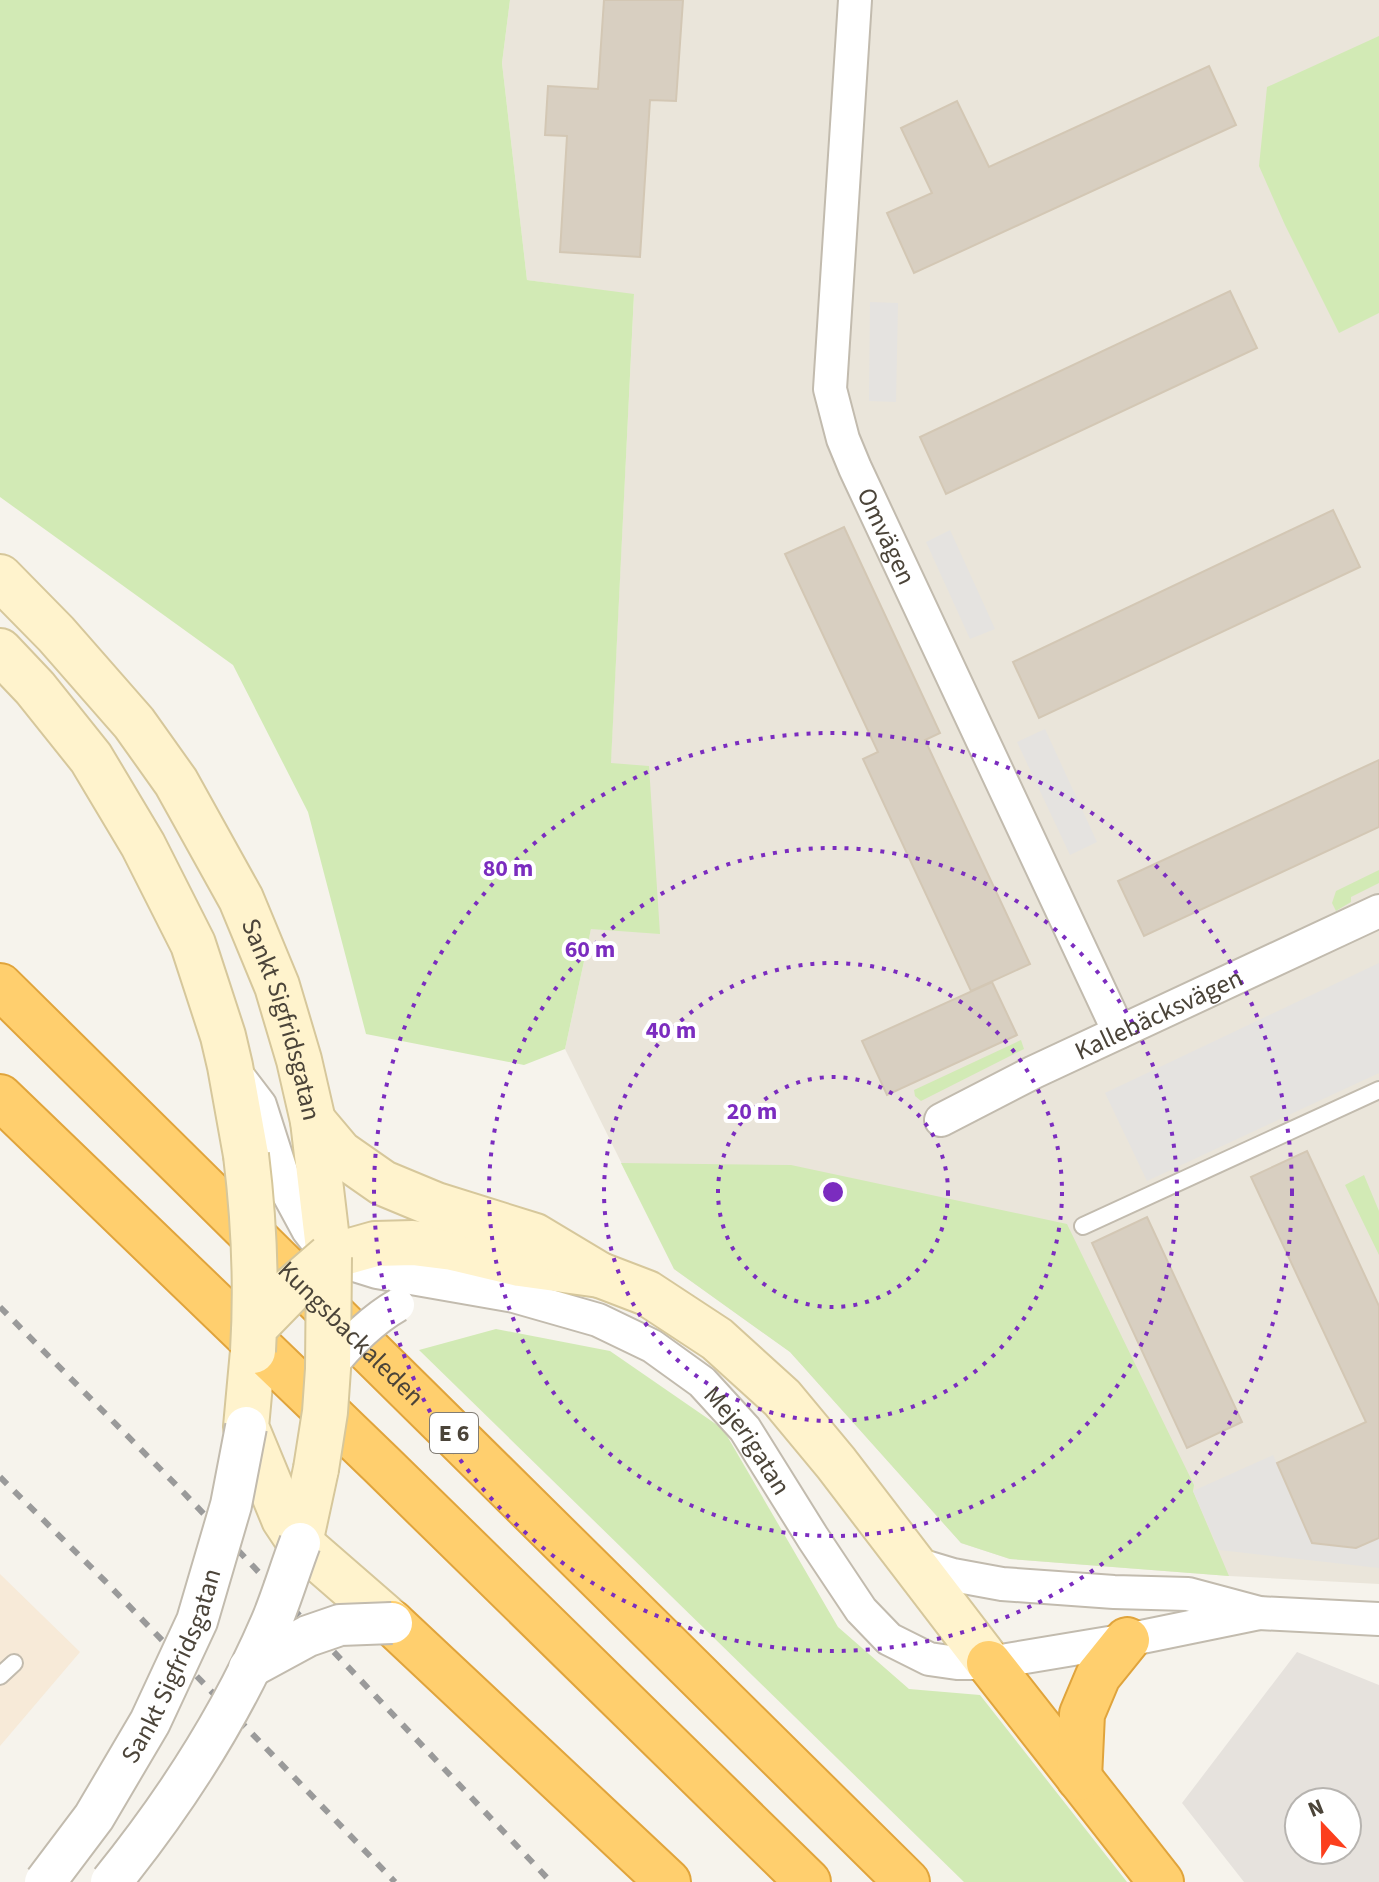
<svg xmlns="http://www.w3.org/2000/svg" width="1379" height="1882" font-family="'Source Sans 3',sans-serif">
  <style>
    .residential { fill: #eae5da }
    .commercial { fill: #f7ead8 }
    .industrial { fill: #e6e2dd; fill-rule: evenodd }
    .green { fill: #d2eab5 }
    .parking { fill: #e5e3e0 }
    .building { fill: #d8cfc1; stroke: #d3c7b4; stroke-width: 2 }
    .lines { fill: none; stroke-linecap: round; stroke-linejoin: round }
    .service-casing { stroke: #c2bbae; stroke-width: 20 }
    .minor-casing { stroke: #c2bbae; stroke-width: 36 }
    .secondary-casing { stroke: #d6c79b; stroke-width: 48 }
    .motorway-casing { stroke: #e0a43c; stroke-width: 48 }
    .service { stroke: #fff; stroke-width: 16 }
    .minor { stroke: #fff; stroke-width: 32 }
    .secondary { stroke: #fff3cd; stroke-width: 44 }
    .motorway { stroke: #ffcf6e; stroke-width: 44 }
    .rail { stroke: #9a9a9a; stroke-width: 6; stroke-dasharray: 10 10; stroke-linecap: butt }
    .minor-bridge-casing { stroke: #c2bbae; stroke-width: 36; stroke-linecap: butt }
    .tertiary-bridge-casing { stroke: #c2bbae; stroke-width: 44; stroke-linecap: butt }
    .secondary-bridge-casing { stroke: #d6c79b; stroke-width: 48; stroke-linecap: butt }
    .minor-bridge { stroke: #fff; stroke-width: 32 }
    .tertiary-bridge { stroke: #fff; stroke-width: 40 }
    .secondary-bridge { stroke: #fff3cd; stroke-width: 44 }
    .ring { fill: none; stroke: #7b2cbf; stroke-width: 4; stroke-dasharray: 4 8 }
    .labels { text-anchor: middle; stroke-width: 8; stroke-linejoin: round; paint-order: stroke }
    .shield { fill: #fff; stroke: #817c74; stroke-width: 2 }
    .shield-label { font-size: 24px; font-weight: bold; fill: #4b4439 }
    .street-label { font-size: 26px; fill: #4b4439; stroke: #fff }
    .centre { fill: #7b2cbf; stroke: #fff; stroke-width: 4 }
    .ring-label { font-size: 24px; text-anchor: middle; font-weight: bold; fill: #7b2cbf; stroke: #fff; stroke-width: 8; stroke-linejoin: round; paint-order: stroke }
  </style>
  <rect width="100%" height="100%" fill="#f6f3ec"/>
  <!-- residential -->
  <path class="residential" d="M510 0H1379V1584L1229 1576 1010 1559 961 1543 790 1352 674 1269 565 1049 606 859 634 295 527 280 502 63Z"/>
  <!-- commercial -->
  <path class="commercial" d="M0 1574 80 1652 0 1746Z"/>
  <!-- industrial -->
  <path class="industrial" d="M1297 1652 1379 1685V1882H1244L1182 1803ZM1299 1802H1347V1850H1299Z"/>
  <!-- green -->
  <path class="green" d="M0 0H510L502 63 527 280 634 294 611 763 649 766 660 934 591 929 565 1049 524 1065 366 1034 308 812 233 665 0 497Z
    M1379 36V313L1339 333 1285 225 1259 166 1267 87Z
    M1379 870V883L1351 897V902L1336 911 1332 903 1336 891Z
    M1021 1040 1024 1049 921 1101 915 1096 914 1090Z
    M621 1163 791 1165 1067 1224 1194 1485 1193 1491 1229 1576 1010 1559 961 1543 790 1352 674 1269Z
    M1364 1175 1379 1211V1255L1345 1185Z
    M496 1329 610 1351 723 1429 838 1627 909 1689 980 1695 1127 1882H964L419 1350Z"/>
  <!-- parking -->
  <path class="parking" d="M870 302 898 303 896 402 869 401Z
    M950 530 995 629 970 639 926 542Z
    M1045 729 1097 842 1070 855 1017 742Z
    M1379 963V1073L1147 1181 1105 1093Z
    M1273 1455 1312 1543 1356 1548 1379 1538V1568L1219 1550 1193 1491Z"/>
  <!-- building -->
  <path class="building" d="M604 0H683L676 101 650 100 640 257 560 252 567 136 545 135 548 86 598 89Z
    M1209 66 1236 125 914 273 887 213 932 193 901 128 957 101 989 167Z
    M1230 291 1257 348 946 494 920 437Z
    M1333 510 1360 567 1039 718 1013 662Z
    M844 527 940 733 925 740 1030 964 971 991 863 759 878 752 785 554Z
    M1379 760V827L1144 936 1118 881Z
    M992 982 1017 1035 887 1095 862 1041Z
    M1307 1151 1379 1306V1538L1356 1548 1312 1543 1277 1463 1366 1422 1251 1177Z
    M1147 1217 1242 1422 1187 1448 1092 1243Z"/>
  <g class="lines">
    <!-- service casing -->
    <g class="service-casing">
      <path id="service" d="M1083 1226 1379 1090
        M0 1676 14 1663"/>
    </g>
    <!-- minor casing -->
    <g class="minor-casing">
      <g id="minor">
        <path id="s1" d="M855 0 830 389 843 439 855 468 1119 1032"/>
        <path id="s2" d="M234 1071 260 1105 288 1193 308 1230 329 1257 377 1272 514 1296 598 1320 652 1346 702 1382 745 1429 813 1538 861 1610 889 1639 929 1659 957 1663H989L1127 1640 1259 1613"/>
        <path id="s3" d="M941 1120 1034 1072 1379 911"/>
        <path d="M913 1563 953 1575 1002 1584 1114 1592 1188 1594 1259 1613 1379 1619"/>
      </g>
    </g>
    <!-- secondary casing -->
    <g class="secondary-casing">
      <g id="secondary">
        <path id="s4" d="M0 577 56 634 134 723 176 782 241 899 277 986 299 1060 313 1121 329 1257 375 1244 413 1243 453 1248 520 1264 600 1275"/>
        <path d="M0 651 35 688 91 758 143 845 193 944 223 1036 230 1066 246 1155"/>
        <path d="M313 1121 340 1153 383 1183 436 1205 535 1236 600 1275 647 1293 717 1339 782 1398 836 1463 989 1663"/>
        <path d="M253 1351 246 1427 284 1519 300 1543 392 1623"/>
        <path d="M300 1543 316 1469"/>
      </g>
    </g>
    <!-- motorway casing -->
    <g class="motorway-casing">
      <g id="motorway">
        <path id="s5" d="M0 986 907 1882"/>
        <path d="M0 1097 381 1464 808 1882"/>
        <path d="M392 1623 668 1882"/>
        <path d="M989 1663 1161 1882"/>
        <path d="M1079 1778 1082 1714 1098 1676 1127 1640"/>
      </g>
    </g>
    <!-- service -->
    <use href="#service" class="service"/>
    <!-- minor -->
    <use href="#minor" class="minor"/>
    <!-- secondary -->
    <use href="#secondary" class="secondary"/>
    <!-- motorway -->
    <use href="#motorway" class="motorway"/>
    <!-- rail -->
    <path class="rail" d="M0 1307 184 1493 551 1882
      M0 1477 105 1581 395 1882"/>
    <!-- minor-bridge casing -->
    <g class="minor-bridge-casing">
      <path id="minor-bridge" d="M328 1369C348 1344 370 1321 398 1305"/>
    </g>
    <!-- tertiary-bridge casing -->
    <g class="tertiary-bridge-casing">
      <g id="tertiary-bridge">
        <path d="M249 1668 308 1636 340 1625 392 1623"/>
        <path id="s6" d="M45 1882 94 1817 150 1722 197 1621 231 1505 246 1427"/>
        <path d="M111 1882C175 1803 231 1716 271 1623 282 1597 290 1569 300 1543"/>
      </g>
    </g>
    <!-- secondary-bridge casing -->
    <g class="secondary-bridge-casing">
      <path id="secondary-bridge" d="M246 1155C254 1220 257 1286 253 1351
        M254 1328 292 1289 329 1257
        M316 1469 325 1412 328 1369 329 1257"/>
    </g>
    <!-- minor-bridge -->
    <use href="#minor-bridge" class="minor-bridge"/>
    <!-- tertiary-bridge -->
    <use href="#tertiary-bridge" class="tertiary-bridge"/>
    <!-- secondary-bridge -->
    <use href="#secondary-bridge" class="secondary-bridge"/>
  </g>
  <!-- distance rings -->
  <g class="ring">
    <circle cx="833" cy="1192" r="115"/>
    <circle cx="833" cy="1192" r="229"/>
    <circle cx="833" cy="1192" r="344"/>
    <circle cx="833" cy="1192" r="459"/>
  </g>
  <g class="labels">
    <!-- shield labels -->
    <rect class="shield" x="430" y="1413" width="48" height="40" rx="6"/>
    <g class="shield-label">
      <text x="454" y="1441">E 6</text>
    </g>
    <!-- street labels -->
    <g class="street-label">
      <text dy="9" stroke="none"><textPath href="#s1" startOffset="548">Omvägen</textPath></text>
      <text dy="9" stroke="none"><textPath href="#s3" startOffset="242">Kallebäcksvägen</textPath></text>
      <text dy="9" stroke="none"><textPath href="#s4" startOffset="532">Sankt Sigfridsgatan</textPath></text>
      <text dy="9" stroke="none"><textPath href="#s5" startOffset="494">Kungsbackaleden</textPath></text>
      <text dy="9" stroke="none"><textPath href="#s2" startOffset="684">Mejerigatan</textPath></text>
      <text dy="9" stroke="none"><textPath href="#s6" startOffset="252">Sankt Sigfridsgatan</textPath></text>
    </g>
  </g>
  <circle cx="833" cy="1192" r="12" class="centre"/>
  <g class="ring-label">
    <text x="508" y="876">80 m</text>
    <text x="590" y="957">60 m</text>
    <text x="671" y="1038">40 m</text>
    <text x="752" y="1119">20 m</text>
  </g>
  <!-- north arrow -->
  <g transform="translate(1323 1826) rotate(338)"><circle r="38" fill="#ffffff" stroke="#b7b4b0" stroke-width="2"/>
  <path d="M0-6L14 30L0 20L-14 30Z" fill="#fc3f1d"/>
  <text y="-12" font-size="22" font-weight="bold" text-anchor="middle" fill="#4b4439">N</text>
  </g>
</svg>
